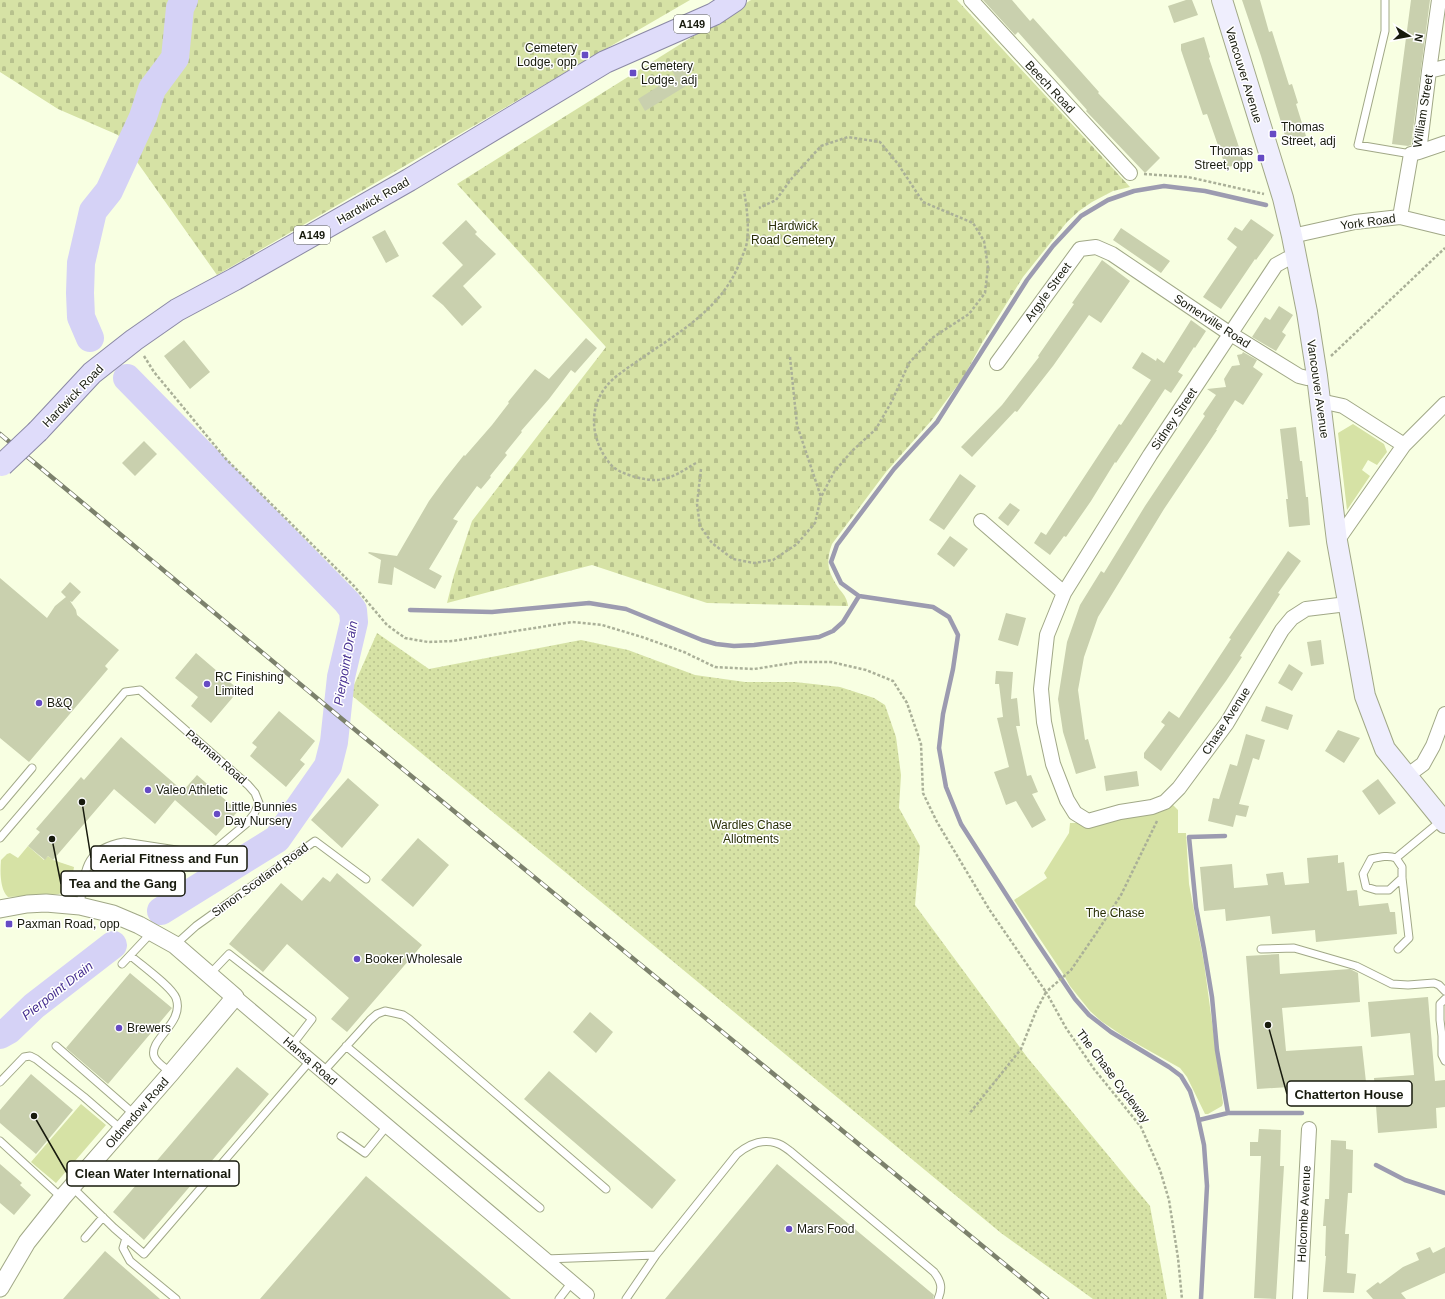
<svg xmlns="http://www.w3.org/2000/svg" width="1445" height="1299" font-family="Helvetica,sans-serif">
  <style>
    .green { fill: #d6e2a5 }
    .cemetery { fill: url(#cemetery-stones) }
    .garden { fill: url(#garden-dots) }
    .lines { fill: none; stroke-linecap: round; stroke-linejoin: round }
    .stream { stroke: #9c9bb0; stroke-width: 4.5 }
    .river { stroke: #d5d2f6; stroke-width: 28 }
    .building { fill: #c9d0ae }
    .service-casing { stroke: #a1a887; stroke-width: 9 }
    .minor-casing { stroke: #a1a887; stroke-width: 16 }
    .tertiary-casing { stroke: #a1a887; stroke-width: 19 }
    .secondary-casing { stroke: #a1a887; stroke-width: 22 }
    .primary-casing { stroke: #8b89a5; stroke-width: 24 }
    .path { stroke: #aab098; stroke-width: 2.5; stroke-dasharray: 3 2; stroke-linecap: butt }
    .service { stroke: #fff; stroke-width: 7 }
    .minor { stroke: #fff; stroke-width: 14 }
    .tertiary { stroke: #fff; stroke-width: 17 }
    .secondary { stroke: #efeefd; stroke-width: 20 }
    .primary { stroke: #dfdcfa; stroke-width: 22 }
    .rail-casing { stroke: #7c816c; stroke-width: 4.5 }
    .rail { stroke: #fff; stroke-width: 3; stroke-dasharray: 9; stroke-linecap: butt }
    .primary-bridge-casing { stroke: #8b89a5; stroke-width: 24; stroke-linecap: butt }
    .primary-bridge { stroke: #dfdcfa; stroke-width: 22 }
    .poi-dot { fill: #664bc4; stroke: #fff; stroke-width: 1.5 }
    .labels { text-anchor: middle; stroke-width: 3; stroke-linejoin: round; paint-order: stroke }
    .shield { fill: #fff; stroke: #5d5f56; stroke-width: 1 }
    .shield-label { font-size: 11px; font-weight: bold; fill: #171a0d }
    .poi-label { font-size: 12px; fill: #171a0d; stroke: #fff; text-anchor: start }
    .street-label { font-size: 12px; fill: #171a0d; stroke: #fff }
    .park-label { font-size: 12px; fill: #292f06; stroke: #fff }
    .water-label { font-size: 13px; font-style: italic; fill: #473091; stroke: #fff }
    .leader { fill: none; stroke: #171a0d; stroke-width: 1.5 }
    .callout-dot { fill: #171a0d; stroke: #fff; stroke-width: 1.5 }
    .callout { fill: #fff; stroke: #171a0d; stroke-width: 1.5 }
    .callout-label { font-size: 13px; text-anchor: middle; font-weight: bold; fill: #171a0d }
  </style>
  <defs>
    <pattern id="cemetery-stones" width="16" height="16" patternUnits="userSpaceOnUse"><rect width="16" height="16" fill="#d6e2a5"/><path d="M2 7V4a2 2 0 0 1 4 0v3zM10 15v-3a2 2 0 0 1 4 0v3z" fill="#b7c18d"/></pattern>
    <pattern id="garden-dots" width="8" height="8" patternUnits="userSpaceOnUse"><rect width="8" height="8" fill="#d6e2a5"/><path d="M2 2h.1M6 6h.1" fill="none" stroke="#b7c18d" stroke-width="1.8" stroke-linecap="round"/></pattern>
  </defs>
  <rect width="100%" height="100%" fill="#f8ffe2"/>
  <!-- green -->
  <path class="green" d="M1353 424 1384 444 1387 452 1377 465 1368 460 1362 470 1370 476 1347 510 1338 433Z
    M1171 803 1178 810V833H1186L1189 884 1204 963 1223 1103 1222 1106 1208 1114H1205L1187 1077 1180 1068 1123 1036 1101 1021 1090 1011 1070 986 1062 972 1014 900 1047 878 1044 873 1069 833 1070 823H1078Z
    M28 846 44 860 48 856 53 860 74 867 71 885 66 890 59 894 8 897C0 890 0 872 1 860L7 854 10 853 18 858Z
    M81 1104 106 1125 56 1183 31 1162Z"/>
  <!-- cemetery -->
  <path class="cemetery" d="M0 0H690L217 275 118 135 58 109 0 72Z
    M751 0H957L1130 187 1113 191 1092 202 1079 211 1067 222 1023 277 982 343 963 378 931 421 886 472 832 544C825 563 828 573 840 590 845 596 847 599 848 606L707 603 592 565 447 603 454 575 472 521 606 347 457 184Z"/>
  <!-- garden -->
  <path class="garden" d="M377 633 429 669 581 640 628 650 695 675 745 682H795L840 687 874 698 885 705 896 737 901 775 899 808 920 846 915 905 1027 1057 1150 1206 1167 1299H1093L1001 1233 350 694Z"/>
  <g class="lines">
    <!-- stream -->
    <path class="stream" d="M859 596 841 583 831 562 837 545 894 469 937 422 1027 280 1053 246 1081 216 1108 200 1134 191 1164 186 1205 191 1266 205
      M410 610 492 612 589 603 626 609 702 640 716 644 734 646 754 645 819 637 833 631 843 622 859 596 933 607 949 617 958 635 953 669 943 714 939 748 946 787 961 824 1034 938 1075 999 1089 1015 1111 1032 1169 1067 1181 1076 1190 1091 1197 1113 1204 1145 1207 1186 1201 1299
      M1225 836 1189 837 1196 907 1204 949 1212 997 1217 1050 1228 1113
      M1199 1120 1228 1113H1302
      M1376 1165 1405 1180 1445 1193"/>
    <!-- river -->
    <path class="river" d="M90 338 81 317 80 293 81 263 93 211 109 191 143 117 152 89 175 58 180 8 184 0
      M127 378 347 602 353 610 354 622 341 677 334 742 328 766 277 839 161 911
      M0 1035 9 1030 34 1006 113 945"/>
  </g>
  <!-- building -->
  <path class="building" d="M983 0H1012L1030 21 1033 18 1099 92 1098 93 1160 158 1145 173 1086 111 1087 110 1018 32 1015 35Z
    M1186 0H1192L1198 15 1174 23 1168 6Z
    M1242 0H1260L1269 32 1272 31 1289 85 1292 84 1298 103 1296 104 1306 136 1287 142 1261 56Z
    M1411 0H1430L1411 145 1408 146 1392 144Z
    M1204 37 1210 57 1209 58 1244 162 1226 168 1207 114 1203 115 1181 50V44Z
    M686 60 692 71 686 74 691 83 645 111 638 99 675 76 671 69Z
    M1251 219 1274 235 1256 260 1255 259 1221 309 1203 297 1237 247 1227 239 1235 227 1242 231Z
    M466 220 477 232 475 234 496 254 463 286 482 307 462 326 443 305 432 296 463 265 442 243Z
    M1121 228 1170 261 1161 273 1113 240Z
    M385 230 399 256 386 263 372 237Z
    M1102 260 1130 281 1101 323 1089 315 1053 366 1017 412 1015 411 972 457 961 447 1002 405 1039 357 1038 356 1074 304 1072 303Z
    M1279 306 1293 315 1282 332 1286 335 1276 351 1252 337 1265 317 1270 320Z
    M1191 320 1206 331 1195 348 1194 347 1178 372 1183 375 1171 393 1165 389 1134 436 1116 463 1115 462 1091 501 1066 537 1064 536 1050 555 1034 543 1041 532 1046 535 1119 424 1121 425 1151 380 1132 368 1142 352 1156 361 1157 358 1164 363Z
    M586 338 597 348 575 373 571 370 549 399 521 431 522 432 505 453 507 455 490 476 491 477 481 489 477 486 453 519 458 521 429 569 442 576 435 589 394 567 392 585 378 583 381 560 368 553 369 552 397 556 429 501 445 479 464 455 465 456 492 425 509 403 508 402 535 369 549 379Z
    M184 340 210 372 190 389 164 356Z
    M1243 352 1257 360 1253 367 1263 374 1243 405 1235 400 1216 430H1217L1164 509 1098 617 1084 657 1078 690 1085 740 1088 739 1096 768 1076 774 1063 732 1058 699 1067 642 1080 605 1101 571 1104 573 1145 506 1205 416 1203 414 1216 395 1207 389 1226 387 1224 379 1232 366 1240 365 1237 355 1242 354Z
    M1296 427 1300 461H1302L1306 497H1308L1310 525 1289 527 1286 499H1288L1280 429Z
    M144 441 157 454 135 476 122 463Z
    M960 474 976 486 944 530 929 520Z
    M1010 503 1020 510 1008 526 998 518Z
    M950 536 968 549 954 567 937 554Z
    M1288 551 1301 561 1278 593 1280 594 1240 656 1242 657 1226 681 1161 771 1144 758V753L1165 725 1161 722 1169 711 1179 718 1231 639 1229 638Z
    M0 578 47 618 55 606 66 597 61 592 70 582 81 592 72 602 70 601 76 610 77 615 119 650 105 666 108 669 29 762 0 738Z
    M1006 613 1026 618 1018 646 998 640Z
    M1321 640 1324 664 1311 666 1307 642Z
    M196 653 239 690 211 723 191 706 198 697 175 678Z
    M1289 664 1303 673 1292 691 1278 683Z
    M996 671 1013 672 1011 699 1017 698 1020 726H1016L1027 776 1031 775 1038 792 1032 794 1046 820 1032 828 1016 801 1006 805 994 772 1009 767 997 718 1003 717 999 684H995Z
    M1266 706 1293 715 1288 730 1261 721Z
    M279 711 315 741 300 760 305 764 286 787 250 756 257 747 252 743Z
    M1338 730 1360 738 1344 763 1325 751Z
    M1246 734 1265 740 1259 760 1253 758 1239 804 1249 806 1246 817 1236 815 1233 827 1208 821 1213 798 1219 799 1230 764 1237 766Z
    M121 737 183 791 197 775 238 811 216 836 175 800 155 824 114 789 53 860 48 856 45 860 28 846 40 832 36 829 81 777 84 780Z
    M1137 771 1139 786 1106 791 1104 776Z
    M348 778 379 805 342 848 311 820Z
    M1378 779 1396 803 1379 815 1362 791Z
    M418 838 449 865 413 907 381 880Z
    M1338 855V863L1344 862 1347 891 1357 890 1359 906 1388 903 1390 912H1395L1397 934 1316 942 1315 930 1272 934 1270 916 1226 921 1225 909 1204 911 1200 867 1232 864 1234 888 1268 885 1266 874 1283 872 1285 885 1309 883 1307 858Z
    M337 873 422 945 347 1032 331 1019 349 998 287 944 263 972 229 944 281 883 302 901 323 877 330 882Z
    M1279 954 1280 974 1350 969 1358 973 1360 1002 1282 1008 1286 1051 1362 1046 1366 1082 1257 1089 1246 956Z
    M130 973 172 1008 108 1084 66 1048Z
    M1428 997 1435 1081 1445 1080V1107L1436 1108 1437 1128 1378 1133 1374 1078 1414 1075 1410 1033 1371 1037 1368 1002Z
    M590 1012 613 1032 596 1053 573 1032Z
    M237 1067 269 1094 144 1240 113 1212Z
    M549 1071 676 1180 652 1209 524 1099Z
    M31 1074 73 1110 36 1154 0 1123V1110Z
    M1259 1129 1281 1130 1280 1166H1284L1276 1299 1254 1298 1261 1156H1250V1142H1258Z
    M1331 1140 1346 1141V1149L1353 1150 1352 1193H1348L1345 1234H1349L1347 1273 1356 1274 1354 1293 1323 1292 1326 1256H1325L1326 1226H1323L1325 1199H1329Z
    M0 1164 22 1183 20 1185 31 1195 14 1215 0 1203Z
    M777 1164 934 1295 933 1299H665Z
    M366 1176 511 1299H260Z
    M1430 1247 1433 1253 1445 1247V1273L1401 1293 1406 1299H1373L1366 1291 1378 1282 1380 1284 1403 1267 1419 1260 1416 1253Z
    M105 1251 160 1299H63Z"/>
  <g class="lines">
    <!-- service casing -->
    <g class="service-casing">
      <path id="service" d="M1385 0V31L1358 145 1411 154
        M0 806 32 768
        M0 838 125 692 140 690 248 785 255 793 259 803 254 814 247 823 217 848 208 853H196L124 842C84 849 85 870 80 906
        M1396 858C1388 855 1380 857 1371 859L1363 874 1366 887 1376 890H1389L1402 878
        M175 945 196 926 315 841 366 879
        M1261 949 1294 948 1356 966 1392 984 1408 985 1434 983 1439 985 1445 991
        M1398 949 1409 938 1402 878V867L1396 858 1442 820
        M131 956C141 965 171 986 176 998 185 1023 149 1039 154 1056 156 1063 166 1068 171 1073
        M122 964 152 932
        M209 975 229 954 312 1019 292 1045
        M1445 999 1440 1004V1020L1442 1036V1055L1445 1061
        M56 1046 135 1115
        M346 1046 540 1208
        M323 1072 370 1020 377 1014 385 1011 403 1015 409 1019 606 1189
        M0 1082 24 1057 30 1056 36 1059 84 1097 122 1130
        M341 1136 365 1153 387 1126
        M0 1141 62 1198
        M72 1187 114 1228 144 1254 310 1061
        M85 1238 103 1217
        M126 1238 123 1248 130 1261 176 1299
        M545 1259 656 1255 737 1154C748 1145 761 1138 776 1143 781 1144 786 1148 790 1151L934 1272C941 1281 943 1288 938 1299
        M559 1299 572 1282
        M626 1299 656 1255"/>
    </g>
    <!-- minor casing -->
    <g class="minor-casing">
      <path id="minor" d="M971 0 1130 173
        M1429 71 1445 67
        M1419 152 1445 143
        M1400 217 1411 154 1419 152 1429 71 1439 0
        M1292 236 1355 222 1400 217 1445 228
        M1295 257 1287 259 1276 265 1150 455 1064 593 1047 635 1041 689 1044 722 1053 764 1067 800 1075 813 1088 821 1120 812 1152 807 1165 802 1179 788 1227 723 1282 630 1292 618 1306 609 1347 604
        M997 363 1080 249 1096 247 1112 254 1226 331 1299 376 1307 378 1317 376
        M1320 401 1343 406 1404 445
        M981 521 1064 593
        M1337 541 1404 445 1445 404
        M1408 775 1423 764 1433 746 1445 714
        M235 997 587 1295
        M1300 1299 1309 1129"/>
    </g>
    <!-- tertiary casing -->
    <g class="tertiary-casing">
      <path id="tertiary" d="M0 909 27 904 46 903 80 906 113 914 139 925 175 945 235 997 171 1073 62 1198 27 1242 0 1288"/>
    </g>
    <!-- secondary casing -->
    <g class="secondary-casing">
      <path id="secondary" d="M1222 0 1283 198 1292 236 1307 312 1317 376 1337 541 1365 696 1385 749 1445 823"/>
    </g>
    <!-- primary casing -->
    <g class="primary-casing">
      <path id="primary" d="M38 431 92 373 134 340 177 310 235 279 409 180 605 62 714 14 735 0"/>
    </g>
    <!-- path -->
    <path class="path" d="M1144 174 1188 177 1264 194
      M144 356 154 372 226 459 354 586 387 625 405 638 428 642 453 641 572 622 602 625 642 637 684 652 715 667 754 669 799 662H831L866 670 893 681 907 703 921 744 923 793 937 822 989 909 1046 992 1036 1011 1021 1049 969 1114
      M1331 356 1445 248
      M790 357 797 425 821 497
      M696 463C682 471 671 480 654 480 643 480 620 474 612 466 595 447 588 419 600 396 608 379 628 368 642 358 681 331 722 308 740 262 742 256 746 249 747 242 749 225 747 208 744 191
      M701 469 697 504 700 526 712 543 733 559 754 563 773 560 797 544 815 523 821 497 834 472 852 451 876 429 892 401 909 363 932 338 969 314 985 293 988 267 984 241 973 223 923 202 898 164 880 142 848 137 821 146 792 178 776 200 759 208
      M1157 821 1121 895 1097 932 1071 970 1046 992 1066 1028 1094 1069 1141 1127 1160 1170 1169 1200 1178 1258 1182 1299"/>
    <!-- service -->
    <use href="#service" class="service"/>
    <!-- minor -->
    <use href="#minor" class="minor"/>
    <!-- tertiary -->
    <use href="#tertiary" class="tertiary"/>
    <!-- secondary -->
    <use href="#secondary" class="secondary"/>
    <!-- primary -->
    <use href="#primary" class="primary"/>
    <!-- rail casing -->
    <g class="rail-casing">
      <path id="rail" d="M0 434 342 719 1047 1299"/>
    </g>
    <!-- rail -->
    <use href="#rail" class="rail"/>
    <!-- primary-bridge casing -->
    <g class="primary-bridge-casing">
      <path id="primary-bridge" d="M2 465 38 431"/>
    </g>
    <!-- primary-bridge -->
    <use href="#primary-bridge" class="primary-bridge"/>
  </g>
  <!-- markers -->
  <g class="poi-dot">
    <rect x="581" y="51" width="8" height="8" rx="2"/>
    <rect x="629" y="69" width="8" height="8" rx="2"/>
    <rect x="1269" y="130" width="8" height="8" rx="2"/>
    <rect x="1257" y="154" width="8" height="8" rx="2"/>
    <circle cx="207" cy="684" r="4"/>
    <circle cx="39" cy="703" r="4"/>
    <circle cx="148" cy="790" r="4"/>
    <circle cx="217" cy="814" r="4"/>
    <rect x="5" y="920" width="8" height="8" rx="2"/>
    <circle cx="357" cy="959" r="4"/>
    <circle cx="119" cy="1028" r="4"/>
    <circle cx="789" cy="1229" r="4"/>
  </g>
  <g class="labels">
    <!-- shield labels -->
    <g class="shield">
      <rect x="674" y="15" width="36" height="18" rx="3"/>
      <rect x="294" y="226" width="36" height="18" rx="3"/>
    </g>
    <g class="shield-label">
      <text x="692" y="28">A149</text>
      <text x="312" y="239">A149</text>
    </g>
    <!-- poi labels -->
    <g class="poi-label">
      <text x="577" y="52" text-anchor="end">Cemetery<tspan x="577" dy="14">Lodge, opp</tspan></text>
      <text x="641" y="70">Cemetery<tspan x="641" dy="14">Lodge, adj</tspan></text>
      <text x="1281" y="131">Thomas<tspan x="1281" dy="14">Street, adj</tspan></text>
      <text x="1253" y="155" text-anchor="end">Thomas<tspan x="1253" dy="14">Street, opp</tspan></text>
      <text x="215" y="681">RC Finishing<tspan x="215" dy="14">Limited</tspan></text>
      <text x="47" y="707">B&amp;Q</text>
      <text x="156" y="794">Valeo Athletic</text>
      <text x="225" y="811">Little Bunnies<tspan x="225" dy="14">Day Nursery</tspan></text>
      <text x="17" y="928">Paxman Road, opp</text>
      <text x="365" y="963">Booker Wholesale</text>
      <text x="127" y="1032">Brewers</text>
      <text x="797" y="1233">Mars Food</text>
    </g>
    <!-- street labels -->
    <g class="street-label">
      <text transform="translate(1244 75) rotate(73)" y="4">Vancouver Avenue</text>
      <text transform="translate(1050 87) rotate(47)" y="4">Beech Road</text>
      <text transform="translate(1423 111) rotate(-81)" y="4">William Street</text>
      <text transform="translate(373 201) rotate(-30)" y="4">Hardwick Road</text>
      <text transform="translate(1368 222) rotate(-8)" y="4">York Road</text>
      <text transform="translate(1048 292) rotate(-54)" y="4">Argyle Street</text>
      <text transform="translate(1212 321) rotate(33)" y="4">Somerville Road</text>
      <text transform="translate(1318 389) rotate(82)" y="4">Vancouver Avenue</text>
      <text transform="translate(73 396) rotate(-46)" y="4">Hardwick Road</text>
      <text transform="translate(1174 419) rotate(-56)" y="4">Sidney Street</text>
      <text transform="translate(1226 721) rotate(-57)" y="4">Chase Avenue</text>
      <text transform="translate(216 757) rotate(41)" y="4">Paxman Road</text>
      <text transform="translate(260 880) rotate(-36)" y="4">Simon Scotland Road</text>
      <text transform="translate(310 1061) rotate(41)" y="4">Hansa Road</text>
      <text transform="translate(1113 1076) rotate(53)" y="4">The Chase Cycleway</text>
      <text transform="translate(137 1113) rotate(-49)" y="4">Oldmedow Road</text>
      <text transform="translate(1304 1214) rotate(-87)" y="4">Holcombe Avenue</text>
    </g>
    <!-- park labels -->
    <g class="park-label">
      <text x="793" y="230">Hardwick<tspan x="793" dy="14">Road Cemetery</tspan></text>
      <text x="751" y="829">Wardles Chase<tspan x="751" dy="14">Allotments</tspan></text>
      <text x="1115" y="917">The Chase</text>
    </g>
    <!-- water labels -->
    <g class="water-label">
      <text transform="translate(345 663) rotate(-80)" y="5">Pierpoint Drain</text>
      <text transform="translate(57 990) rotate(-38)" y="5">Pierpoint Drain</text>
    </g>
  </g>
  <!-- callouts -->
  <path class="leader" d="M82 802L91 858M52 839L61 884M1268 1025L1287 1094M34 1116L67 1173"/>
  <g class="callout-dot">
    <circle cx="82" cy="802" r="4"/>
    <circle cx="52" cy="839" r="4"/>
    <circle cx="1268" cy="1025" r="4"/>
    <circle cx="34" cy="1116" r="4"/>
  </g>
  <g class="callout">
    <rect x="91" y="846" width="156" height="25" rx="4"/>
    <rect x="61" y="871" width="124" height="25" rx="4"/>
    <rect x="1287" y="1081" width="125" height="25" rx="4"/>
    <rect x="67" y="1161" width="172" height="25" rx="4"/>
  </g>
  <g class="callout-label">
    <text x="169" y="863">Aerial Fitness and Fun</text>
    <text x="123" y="888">Tea and the Gang</text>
    <text x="1349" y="1099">Chatterton House</text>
    <text x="153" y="1178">Clean Water International</text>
  </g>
  <!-- north arrow -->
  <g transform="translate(1409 36) rotate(101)" stroke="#ffffff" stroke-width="3" paint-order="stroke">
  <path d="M0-3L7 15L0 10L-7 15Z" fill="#171a0d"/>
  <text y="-6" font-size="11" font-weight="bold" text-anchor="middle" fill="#171a0d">N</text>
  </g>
</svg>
